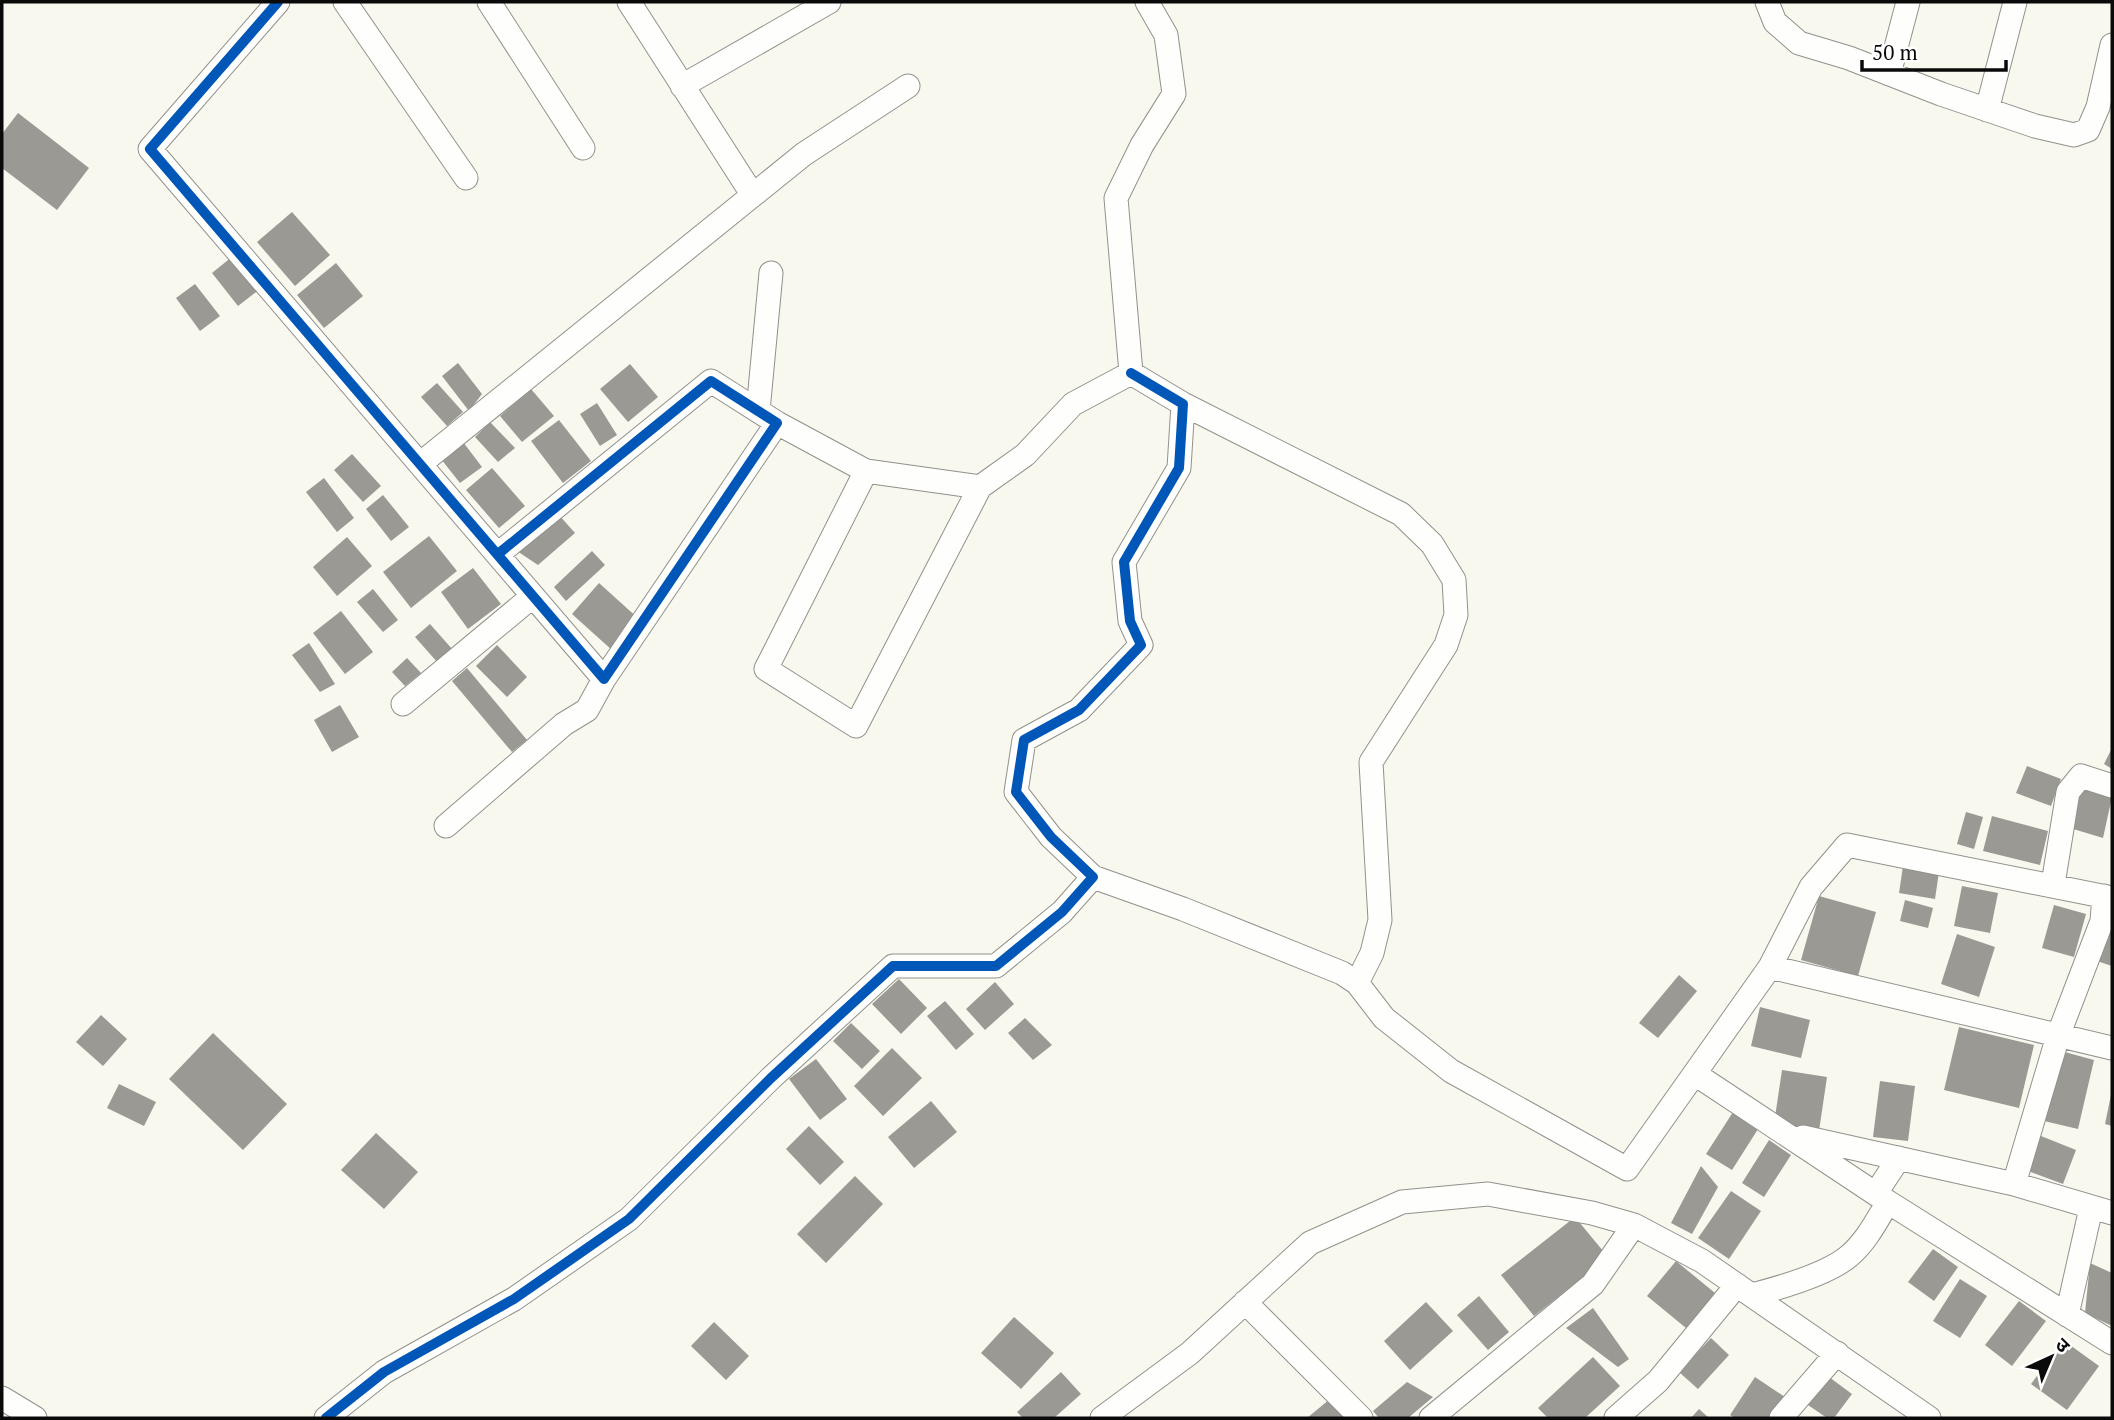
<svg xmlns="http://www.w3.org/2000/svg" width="2114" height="1420" font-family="'PT Serif','Noto Sans Devanagari',serif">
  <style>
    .building { fill: #9a9994 }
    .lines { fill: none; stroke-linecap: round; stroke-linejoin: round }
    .minor-casing { stroke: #91918d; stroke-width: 25 }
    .minor { stroke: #fefefc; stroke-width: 23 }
    .cycleway-casing { stroke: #fff; stroke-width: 15 }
    .cycleway { stroke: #0057b8; stroke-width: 10 }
  </style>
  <rect width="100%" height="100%" fill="#f8f8ee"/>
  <!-- building -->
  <path class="building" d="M18 113 89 168 57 210 2 168V134Z
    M292 212 330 255 295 286 257 242Z
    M233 256 260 289 238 306 212 273Z
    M336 263 363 296 324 328 297 295Z
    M195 284 220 316 200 331 176 298Z
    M458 363 482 394 469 411 442 376Z
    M630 364 658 397 628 422 600 389Z
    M437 383 463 412 447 426 421 397Z
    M531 389 554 416 522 442 500 416Z
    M597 403 617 435 600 446 580 414Z
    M559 420 591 461 563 483 531 441Z
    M490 422 515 448 498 462 475 437Z
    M463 442 482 467 460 483 441 459Z
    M352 454 381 486 363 502 334 470Z
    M492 468 525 506 499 528 466 490Z
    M324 478 354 518 337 532 306 492Z
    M383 495 409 527 391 541 366 509Z
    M559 515 575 533 538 565 517 551Z
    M429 536 457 571 411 608 383 572Z
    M347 537 372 566 337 596 313 567Z
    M592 551 605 565 566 601 554 587Z
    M473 568 501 604 468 629 441 592Z
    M599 583 640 620 613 651 572 614Z
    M373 589 398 620 383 632 357 602Z
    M341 611 373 652 345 674 313 633Z
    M430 624 453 650 438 663 415 637Z
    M309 643 335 684 320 692 292 655Z
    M497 645 527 677 507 697 476 666Z
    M407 658 421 673 405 686 392 672Z
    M467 668 527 740 512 752 452 681Z
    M340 705 359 737 332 752 314 720Z
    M2112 748V769L2104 764Z
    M2027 766 2061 779 2051 806 2016 793Z
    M2082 788 2112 797 2103 838 2070 828Z
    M1966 812 1983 817 1974 849 1957 844Z
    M1992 816 2048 831 2040 865 1983 851Z
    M1903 866 1939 872 1935 899 1899 893Z
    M1962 886 1998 893 1990 933 1954 926Z
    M1819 896 1876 912 1858 976 1801 960Z
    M1905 900 1933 908 1928 928 1900 921Z
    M2054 905 2086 914 2074 957 2042 948Z
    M2112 916V966L2097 961Z
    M1957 934 1995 947 1979 997 1941 984Z
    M1679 975 1697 991 1658 1038 1639 1023Z
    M899 979 927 1008 901 1034 872 1004Z
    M995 982 1014 1004 985 1030 966 1009Z
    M945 1001 974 1034 956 1050 927 1016Z
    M1760 1007 1810 1020 1801 1058 1751 1046Z
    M101 1015 127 1039 103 1066 76 1042Z
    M1025 1018 1052 1045 1033 1060 1008 1033Z
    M851 1023 880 1051 862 1069 833 1041Z
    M1959 1027 2034 1045 2019 1108 1944 1090Z
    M213 1033 287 1104 243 1150 169 1079Z
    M892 1048 922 1078 883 1116 854 1086Z
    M2061 1051 2094 1060 2078 1129 2044 1121Z
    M816 1059 847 1099 820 1120 789 1079Z
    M1782 1070 1827 1077 1819 1131 1774 1124Z
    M1880 1081 1915 1086 1908 1141 1873 1137Z
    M119 1084 156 1102 144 1126 107 1108Z
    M2111 1095H2112V1126L2105 1124Z
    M931 1101 957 1132 914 1168 888 1137Z
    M1735 1109 1760 1126 1732 1170 1706 1154Z
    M809 1126 844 1162 820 1185 786 1149Z
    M376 1133 418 1172 384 1209 341 1170Z
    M2036 1134 2076 1150 2063 1184 2023 1169Z
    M1769 1140 1791 1155 1764 1197 1742 1183Z
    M1701 1166 1718 1187 1692 1234 1671 1223Z
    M855 1176 883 1204 826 1263 797 1234Z
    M1731 1191 1761 1211 1729 1259 1698 1238Z
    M1575 1217 1608 1257 1534 1316 1501 1275Z
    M1933 1249 1958 1267 1934 1301 1908 1282Z
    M1676 1261 1715 1293 1686 1328 1647 1296Z
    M2090 1263 2112 1273V1326L2085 1313Z
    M1960 1279 1987 1296 1960 1338 1933 1321Z
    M1479 1296 1509 1332 1488 1350 1457 1315Z
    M2019 1301 2046 1321 2012 1366 1985 1345Z
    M1426 1302 1453 1331 1410 1370 1384 1341Z
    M1593 1308 1629 1359 1618 1367 1566 1328Z
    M1014 1317 1054 1353 1021 1389 981 1353Z
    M714 1322 749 1356 726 1380 691 1346Z
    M1711 1338 1729 1355 1698 1389 1679 1372Z
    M2063 1340 2099 1366 2067 1410 2031 1384Z
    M1593 1357 1620 1386 1585 1418H1548L1538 1408Z
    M1061 1372 1081 1394 1054 1418H1023L1017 1412Z
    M1755 1377 1785 1397 1770 1418H1735L1730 1415Z
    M1829 1377 1852 1394 1834 1418H1827L1808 1405Z
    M1407 1382 1433 1397 1408 1418H1379L1373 1411Z
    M1330 1399 1346 1418H1307Z
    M1699 1409 1709 1418H1691Z"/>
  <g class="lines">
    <!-- minor casing -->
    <g class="minor-casing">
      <path id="minor" d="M278 2 150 149 604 679 777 423 711 381 498 554
        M345 2 466 178
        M489 2 583 148
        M629 2 752 194
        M1767 2 1775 22 1799 43 1849 58 1941 94 2035 126 2074 135 2088 130 2098 107 2112 45
        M1889 74 1908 2
        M682 86 829 2
        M1987 110 2015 2
        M1183 404 1401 514 1432 544 1454 580 1456 615 1446 645 1371 762 1380 920 1372 953 1357 983
        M758 411 771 273
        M777 423 866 471 766 669 856 726 980 487 1025 455 1073 404 1131 373 1116 198 1142 145 1174 94 1166 35 1147 2
        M420 464 804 154 908 86
        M866 471 980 487
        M403 704 533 596
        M446 826 564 724 587 710 604 679
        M1093 877 1183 909 1342 973 1357 983 1384 1018 1451 1071 1627 1169 1770 967 1811 887 1847 845 2112 898
        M2053 884 2068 792 2081 776 2112 786
        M1770 967 2112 1048
        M1695 1074 1888 1202 2112 1343
        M1803 1137 2014 1184 2112 1213
        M2014 1184 2058 1036 2102 921 2104 896
        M1876 1193 1899 1158
        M1752 1295C1779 1288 1828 1274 1849 1256 1866 1242 1877 1220 1888 1202
        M1245 1302 1361 1418
        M2067 1315 2091 1208
        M2 1398 35 1418
        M326 1418 384 1372 514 1299 629 1219 771 1078 893 966H996L1062 912 1093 877 1051 837 1016 792 1024 740 1079 710 1141 645 1130 621 1124 562 1179 468 1183 404 1131 373
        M1102 1418 1190 1353 1310 1243 1402 1202 1488 1194 1592 1213 1634 1225 1702 1261 1929 1418
        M1431 1418 1593 1284 1634 1225
        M1616 1418 1658 1381 1737 1285
        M1781 1418 1837 1353"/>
    </g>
    <!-- minor -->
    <use href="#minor" class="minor"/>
    <!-- cycleway casing -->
    <g class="cycleway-casing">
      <path id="cycleway" d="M278 2 150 149 604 679 777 423 711 381 498 554
        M326 1418 384 1372 514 1299 629 1219 771 1078 893 966H996L1062 912 1093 877 1051 837 1016 792 1024 740 1079 710 1141 645 1130 621 1124 562 1179 468 1183 404 1131 373"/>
    </g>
    <!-- cycleway -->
    <use href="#cycleway" class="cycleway"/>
  </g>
  <!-- border -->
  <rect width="2114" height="1420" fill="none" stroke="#0a0a0a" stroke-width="7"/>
  <!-- north arrow -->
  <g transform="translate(2051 1357) rotate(44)" stroke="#ffffff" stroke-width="5" paint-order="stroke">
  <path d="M0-5L12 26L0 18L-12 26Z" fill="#0a0a0a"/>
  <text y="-10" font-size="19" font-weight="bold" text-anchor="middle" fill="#0a0a0a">उ</text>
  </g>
  <!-- scale -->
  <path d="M1862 60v10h144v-10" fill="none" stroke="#0a0a0a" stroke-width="3.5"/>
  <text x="1872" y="60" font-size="21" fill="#0a0a0a" stroke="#ffffff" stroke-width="5" paint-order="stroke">50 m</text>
</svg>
